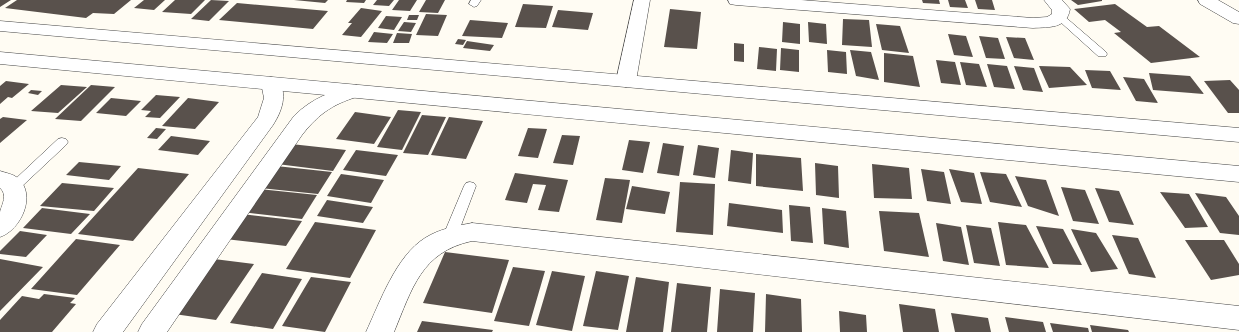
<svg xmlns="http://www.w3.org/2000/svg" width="1239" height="332" font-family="'Playfair Display',serif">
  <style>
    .building { fill: #59514c }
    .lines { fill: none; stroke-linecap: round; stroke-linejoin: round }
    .service-casing { stroke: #434343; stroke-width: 1 }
    .minor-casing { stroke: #434343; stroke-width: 1 }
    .tertiary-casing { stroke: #434343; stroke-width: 1 }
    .service { fill: #fff; fill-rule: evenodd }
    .minor { fill: #fff; fill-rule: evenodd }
    .tertiary { fill: #fff; fill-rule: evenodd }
  </style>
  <rect width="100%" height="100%" fill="#fffcf3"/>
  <!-- building -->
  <path class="building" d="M0 0H11L0 7Z
    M17 0H131L114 14 93 13 86 18 5 8Z
    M144 0H165L154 10 134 8Z
    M175 0H205L191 14 162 12Z
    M211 0 229 1 209 21 191 19Z
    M294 0H328L325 3Z
    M347 0H366L364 3 346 2Z
    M377 0H394L389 6 373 5Z
    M399 0H417L410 11 392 10Z
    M426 0H445L438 13 419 12Z
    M922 0H939L940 4 923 3Z
    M948 0H965L968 8 950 7Z
    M975 0H992L995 10 978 9Z
    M1071 0H1102V1L1078 5Z
    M237 3 328 11 313 29 219 20Z
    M523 4 553 6 546 28 515 27Z
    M1115 4 1147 27 1159 26 1200 57 1151 63 1114 33 1121 32 1105 20 1089 22 1074 9Z
    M361 8 382 11 361 37 342 35 352 23H348Z
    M670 9 701 12 697 49 664 47Z
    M558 10 593 13 588 30 552 27Z
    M426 14 447 15 438 36 416 35Z
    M409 15H419L417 20H407Z
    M386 16 402 17 394 30 378 28Z
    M843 19 869 20 872 47 842 45Z
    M470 20 508 23 502 38 462 36Z
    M404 22 416 23 411 32 398 31Z
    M783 22 800 24V44L782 42Z
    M808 22 826 24 827 44 809 42Z
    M876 24 900 26 909 53 882 50Z
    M374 32 393 34 387 43 368 42Z
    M397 33 412 34 409 43H393Z
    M948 34 966 36 973 57 954 55Z
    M979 36 998 38 1005 59 986 58Z
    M1006 37 1025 38 1034 60 1014 58Z
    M458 39 466 40 463 45 455 44Z
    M467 41 494 45 490 51 463 48Z
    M734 43 744 44V62L734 61Z
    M759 47 777 49 776 71 757 69Z
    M781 48 799 50V72L780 70Z
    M827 50 846 52 847 74 828 72Z
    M850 50 871 52 879 80 856 76Z
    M884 53 913 56 920 87 884 82Z
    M936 60 955 62 961 85 941 83Z
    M960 62 979 64 987 87 966 85Z
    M987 64 1007 66 1015 89 994 87Z
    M1014 66 1034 68 1043 92 1023 90Z
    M1039 66 1070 67 1087 85 1049 88Z
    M1085 70 1110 71 1121 90 1092 88Z
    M1149 73 1190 76 1204 94 1153 90Z
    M1123 77 1144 79 1158 103 1136 101Z
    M1230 80 1239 90V113H1228L1204 81Z
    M6 81 29 84 12 98 8 97 0 104V86Z
    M61 85 87 87 58 113 31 111Z
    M91 85 115 87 81 121 55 119Z
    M31 90 42 91 38 95 28 93Z
    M156 95 180 97 160 118 145 117 151 111 141 110Z
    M111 98 141 101 126 116 96 113Z
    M188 98 219 102 195 129 162 126Z
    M398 110 421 112 402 150 377 147Z
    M355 112 391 117 374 144 336 139Z
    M422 115 446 117 428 155 403 153Z
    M3 117 27 120 0 143V119Z
    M449 117 483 121 466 159 431 155Z
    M156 128 166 129 157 139 147 138Z
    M528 128 547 129 538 158 518 156Z
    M562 135 580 136 573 165 553 163Z
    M171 136 210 141 198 155 158 150Z
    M629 140 650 142 643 173 622 170Z
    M663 143 684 146 679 176 657 173Z
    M291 144 346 150 333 171 277 164Z
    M698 145 719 148 715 178 693 175Z
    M356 150 398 155 386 176 343 170Z
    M731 150 753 153 751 184 728 181Z
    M756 154 801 158 803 191 756 186Z
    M79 162 121 166 109 180 66 175Z
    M815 163 838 166 839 198 816 195Z
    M872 164 909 168 912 199 874 198Z
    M276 166 332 172 318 194 260 188Z
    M138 168 189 174 133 241 78 234Z
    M921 169 944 172 951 204 927 201Z
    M949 169 974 173 982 204 961 202Z
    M980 172 1006 174 1022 207 990 202Z
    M515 173 568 180 559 212 538 210 546 185 533 184 527 203 505 200Z
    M341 174 384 180 371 203 327 196Z
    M1015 176 1046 180 1059 216 1028 206Z
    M605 178 630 180 622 223 596 220Z
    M680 182 715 184 713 235 676 232Z
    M62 183 114 188 94 211 40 206Z
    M632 186 670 192 665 214 626 209Z
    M1061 187 1085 190 1099 224 1073 221Z
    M1095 188 1119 191 1134 225 1109 222Z
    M259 189 317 195 302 219 242 212Z
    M1160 192 1189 194 1208 227 1185 228Z
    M1195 193 1226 197 1239 216V235L1220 233Z
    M327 200 373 207 363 223 317 216Z
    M729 203 782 210 783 233 727 226Z
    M789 205 810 207 813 243 791 241Z
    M42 208 90 214 71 234 23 228Z
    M822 208 846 211 849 248 824 244Z
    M879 211 919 213 929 257 884 251Z
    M242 214 302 221 286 246 225 239Z
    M315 222 376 230 350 278 286 269Z
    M998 222 1026 225 1049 268 1006 265Z
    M936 223 961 227 969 265 943 261Z
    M966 225 991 228 1000 266 974 263Z
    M1036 226 1063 229 1082 265 1053 264Z
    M1071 229 1096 233 1118 269 1091 272Z
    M20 231 47 235 26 257 0 254V251Z
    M1112 235 1138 238 1156 278 1129 274Z
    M76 239 120 245 77 295 31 289Z
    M1185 240H1224L1239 264V275L1211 280Z
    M445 252 509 260 492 313 423 303Z
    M0 259 43 267 0 311Z
    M214 259 254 264 216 320 174 314Z
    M513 267 545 271 529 326 494 321Z
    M552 271 585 276 572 331 536 325Z
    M596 271 629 276 618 330 583 326Z
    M262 273 302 279 273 329 230 323Z
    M311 277 351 282 325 332 282 326Z
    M636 277 669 282 663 332H626Z
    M677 283 711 287 707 332H671Z
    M720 289 755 293 753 332H717Z
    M44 294 75 298 70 303 76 304 52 332H0V320L22 296 39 299Z
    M766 294 801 299 802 332H765Z
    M899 304 935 309 939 332H903Z
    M839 311 866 315 867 332H840Z
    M951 313 988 318 991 332H955Z
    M1005 317 1043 322 1046 332H1009Z
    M422 321 493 330 492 332H417Z
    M1050 323 1088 328 1089 332H1053Z
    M1090 325 1128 330 1129 332H1092Z"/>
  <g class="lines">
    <!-- service casing -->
    <g class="service-casing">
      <path id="service" d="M471 0H481L477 6 474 7 469 4Z
        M1060 14 1063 15 1106 52 1107 54 1106 56H1098L1057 19 1055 17Z
        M62 138 66 139 68 142 66 145 18 190 14 192 10 190 8 187 10 184 58 139Z
        M470 182 474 183 476 186 457 236 455 240 450 241 445 240 443 236 464 186 466 183Z"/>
    </g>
    <!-- minor casing -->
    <g class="minor-casing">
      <path id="minor" d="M634 0H650L636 81 633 85 626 87 619 85 616 81Z
        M728 0H801L1033 18 1047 17 1052 14V10L1044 0H1062L1070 9C1067 29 1049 27 1033 28L736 5 730 4Z
        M271 77 278 79C288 94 282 111 273 125L123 332H93L97 324 258 117 264 98 261 83 264 79Z
        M356 85 363 87 366 91 363 95C335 103 320 112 302 135L167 332H138L142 324 294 116C312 98 332 91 356 85Z
        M0 171C6 173 13 174 18 178 37 195 21 230 0 237 0 230 0 219 0 212 2 204 8 195 0 188Z
        M472 223 1239 306V330L472 241C421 252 412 289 394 332H366C380 302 396 256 425 238 439 229 456 226 472 223Z"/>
    </g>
    <!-- tertiary casing -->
    <g class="tertiary-casing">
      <path id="tertiary" d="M1198 0H1218L1239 12V24L1233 23 1200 4Z
        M0 21 1239 128V142L0 31Z
        M0 52 1239 166V182L0 64Z"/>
    </g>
    <!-- service -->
    <use href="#service" class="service"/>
    <!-- minor -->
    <use href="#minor" class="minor"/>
    <!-- tertiary -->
    <use href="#tertiary" class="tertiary"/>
  </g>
</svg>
